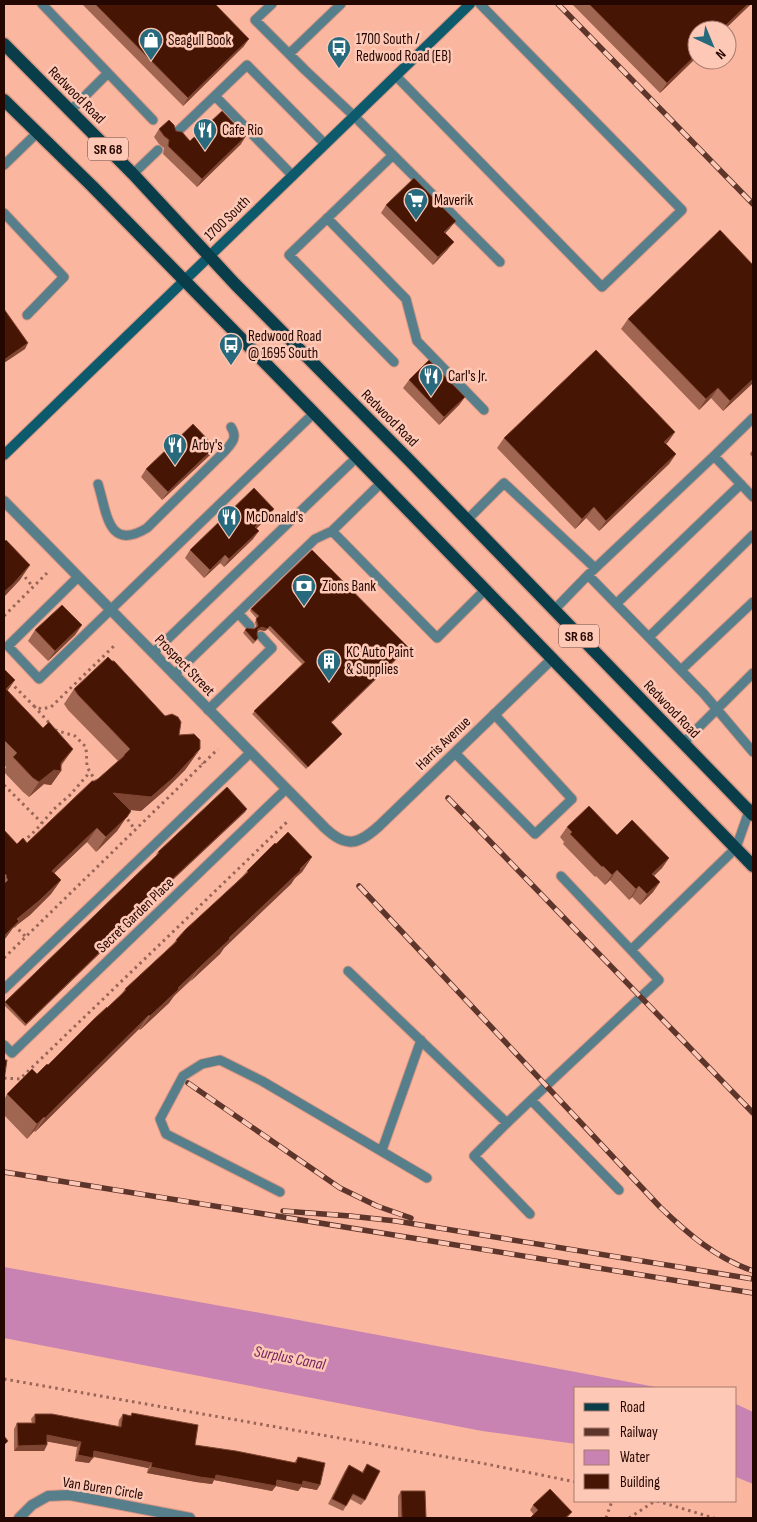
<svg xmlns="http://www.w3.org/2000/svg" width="757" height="1522" font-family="'Sofia Sans Condensed',sans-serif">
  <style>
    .water { fill: #c883b2 }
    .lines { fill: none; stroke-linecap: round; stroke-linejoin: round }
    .lane-casing { stroke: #d49683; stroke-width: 11 }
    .street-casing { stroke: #d49683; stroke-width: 12 }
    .secondary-casing { stroke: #d49683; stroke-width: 12 }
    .primary-casing { stroke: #d49683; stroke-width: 15 }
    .path { stroke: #986556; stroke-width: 3; stroke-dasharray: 2.5 4; stroke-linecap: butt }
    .lane { stroke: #567f8b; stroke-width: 9 }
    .street { stroke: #567f8b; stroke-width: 10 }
    .secondary { stroke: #0e5a6d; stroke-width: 10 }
    .primary { stroke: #093d4a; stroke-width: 12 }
    .rail-casing { stroke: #5d352b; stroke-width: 5.5 }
    .rail { stroke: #fdc8b6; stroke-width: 4; stroke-dasharray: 11; stroke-linecap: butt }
    .wall { fill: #a16651 }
    .shaded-wall { fill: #7d4532 }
    .building { fill: #471503; stroke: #7d4532 }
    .labels { text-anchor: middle; stroke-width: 5; stroke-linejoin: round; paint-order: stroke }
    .shield { fill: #fdc8b6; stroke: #664137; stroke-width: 1 }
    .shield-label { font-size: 14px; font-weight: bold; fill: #250701 }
    .poi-label { font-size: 15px; fill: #250701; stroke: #fdc8b6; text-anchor: start }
    .street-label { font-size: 15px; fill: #250701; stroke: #fdc8b6 }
    .water-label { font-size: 16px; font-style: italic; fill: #752561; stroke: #fdc8b6 }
  </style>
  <rect width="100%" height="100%" fill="#fbb69f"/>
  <!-- water -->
  <path class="water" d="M4 1267 277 1316 661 1388H576V1444L482 1431 4 1338Z
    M736 1404 753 1412V1484L736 1477Z"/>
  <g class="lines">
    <!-- lane casing -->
    <g class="lane-casing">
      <path id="lane" d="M42 4 153 120
        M272 4 255 20 305 70 354 116 500 262
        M289 54 341 4
        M396 76 602 287 682 210 480 4
        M215 96 293 176
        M70 111 108 73
        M175 134 247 65 325 144
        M393 155 289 255 394 362
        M4 165 37 133
        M133 174 158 150
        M4 213 64 277 27 315
        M327 218 406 299 417 341 484 410
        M714 456 753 418
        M381 483 332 531 437 638 486 589
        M98 484C107 513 108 552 147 528L224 452C232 443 238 438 231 427
        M753 497 714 456 588 575 704 694 753 752
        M467 520 504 483 595 568
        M78 577 8 646 39 679 314 413
        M616 604 741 484
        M554 610 588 575
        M238 613 250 626
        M649 637 753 535
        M153 653 357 457
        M681 670 753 602
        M174 675 315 539 332 531
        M208 710 272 648 261 636
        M683 743 753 673
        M455 753 535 834 572 799 494 714
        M561 876 631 950 736 848 749 811 752 808
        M348 971 507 1123 531 1100
        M4 989 250 753
        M4 1045 12 1053 286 789
        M507 1123 474 1156 530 1214
        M382 1150 421 1040
        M619 1190 531 1100 659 980 631 950
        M280 1192 166 1134 160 1119 183 1076 202 1064 220 1060 262 1081 427 1178"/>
    </g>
    <!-- street casing -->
    <g class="street-casing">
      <path id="street" d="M4 501 325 828C346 848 358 845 379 826L553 658
        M19 1518 32 1505 48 1496 70 1495 190 1518"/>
    </g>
    <!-- secondary casing -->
    <g class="secondary-casing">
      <path id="secondary" d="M4 455 470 4"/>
    </g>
    <!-- primary casing -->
    <g class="primary-casing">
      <path id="primary" d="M4 44 133 174 235 284 409 460 753 815
        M4 100 92 186 314 413 753 866"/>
    </g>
    <!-- path -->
    <path class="path" d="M21 572 33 587
      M4 616 47 573
      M10 682 34 706 41 709 51 707 116 644
      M34 706 51 725
      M55 730 75 736 86 747 87 767 97 783
      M195 752 203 764
      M4 785 42 823
      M124 814 135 830
      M23 842 36 830 54 809 70 795 90 772
      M14 925 26 937
      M4 958 218 749
      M4 1078 20 1079 288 821
      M4 1379 481 1463 576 1482
      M657 1501 714 1518
      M606 1518 612 1501
      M629 1518 655 1501"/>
    <!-- lane -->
    <use href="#lane" class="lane"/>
    <!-- street -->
    <use href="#street" class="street"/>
    <!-- secondary -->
    <use href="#secondary" class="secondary"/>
    <!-- primary -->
    <use href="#primary" class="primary"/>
    <!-- rail casing -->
    <g class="rail-casing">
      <path id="rail" d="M558 4 753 204
        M448 798 753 1113
        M359 886 660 1207C688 1234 716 1258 753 1271
        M188 1083 340 1188 377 1206 411 1218
        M4 1172 753 1293
        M283 1211 350 1216 396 1221 753 1279"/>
    </g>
    <!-- rail -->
    <use href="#rail" class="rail"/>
  </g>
  <!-- wall -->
  <path class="wall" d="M82 4H215L244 46 183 106Z
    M572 4H751L724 30H697V57L660 93Z
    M159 129 176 131 190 141 241 144 197 187 163 154 164 148 159 144 154 137Z
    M386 205 450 228 445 233 448 249 433 265 381 213Z
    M753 265V383L723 411 711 398 699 410 621 329 628 319Z
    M409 380 465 397 459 405 439 425 403 388Z
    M675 432 666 444 676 454 669 464 599 531 586 518 575 529 497 448 504 438Z
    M215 447 210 455 162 500 141 477 146 469Z
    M753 449V458L750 454Z
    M268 517 256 529 253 539 224 567 220 563 204 578 185 558 190 550Z
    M251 609 406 650 331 723 342 734 306 769 252 714 302 664 268 629 265 631 260 630 258 631 257 640 253 644 243 633 245 630 254 629 256 627 255 622 257 619 250 611Z
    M82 625 75 635 48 661 28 641 35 630Z
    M4 669 15 680 7 691 43 728 73 749 61 766V771L51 785 44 784 29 797 23 792 4 772 6 767 4 765Z
    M74 689 179 735 200 749 185 770 163 792 141 811 130 810 117 831 96 852 87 842 54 873 61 880 51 894 30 915 13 928 4 940V830L17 844 27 843 95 781 99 778 118 761 68 710 64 704Z
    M247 809 245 812 164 888 165 889 163 892 25 1026 4 1005 5 1002 157 855 156 854 158 852Z
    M567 827 617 835 669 858 662 868 654 876 660 882 653 892 640 905 632 897 629 900 610 880 605 885 596 876 595 877 563 844 564 842 560 837Z
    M276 844 312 857 302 872 295 878 291 884 224 948 220 954 174 996 169 1003 140 1030 139 1029 35 1132 34 1131 27 1139 4 1115V1100L7 1094 37 1074 48 1065 107 1008 120 996 125 989 172 945 176 940 242 877 247 871Z
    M132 1413 195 1445 294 1463 298 1457 317 1490 301 1487 298 1491 276 1486 272 1491 214 1480 212 1484 196 1482 147 1473 148 1468 93 1457 89 1463 75 1461 77 1447 47 1441V1445L44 1451H14V1429L17 1423H32L31 1419 35 1414 118 1427 119 1420 123 1414 130 1416Z
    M367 1464 365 1500 361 1505 350 1499 343 1511 328 1504 345 1471 349 1465 362 1472Z
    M401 1491 426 1518H398V1496Z
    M533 1505 572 1512 567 1518H530L534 1515 530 1510Z"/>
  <!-- shaded-wall -->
  <path class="shaded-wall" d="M748 4H751L724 30H721Z
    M249 39 244 46 183 106 188 98Z
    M697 54V57L660 93 667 83Z
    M246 136 241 144 197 187 202 179Z
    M456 221 450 228 439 240 444 232Z
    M454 242 448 249 433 265 438 257Z
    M28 343 25 349 4 363V360Z
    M753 379V383L723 411 730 401Z
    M718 388 711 398 699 410 706 399Z
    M465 397 459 405 439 425 444 417Z
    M675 432 668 442 657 452 664 442Z
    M215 447 210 455 162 500 168 492Z
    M676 454 669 464 599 531 606 521Z
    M594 507 586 518 575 529 582 519Z
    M274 509 268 517 250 535 255 527Z
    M259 531 253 539 224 567 229 559Z
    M225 555 220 563 204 578 210 570Z
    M30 565 20 580 4 597V592Z
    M82 625 75 635 48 661 55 651Z
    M270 626 265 631 260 630 256 632 258 629 262 627Z
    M408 647 406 650 329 725 331 722Z
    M15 680 5 694 6 689Z
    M73 749 57 770 61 771 51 785 44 784 29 797 39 782 61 763Z
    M200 749 185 770 163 792 141 811 103 807 113 793 195 754Z
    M247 809 245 812 162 890 164 887Z
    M131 811 117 831 96 852 106 837Z
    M97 828 87 842 42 885 52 871Z
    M312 857 302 872 295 878 291 884 224 948 220 954 191 981 201 966Z
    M669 858 662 868 645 884 652 874Z
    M617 870 610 880 605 885 612 875Z
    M61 880 51 894 30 915 13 928 4 940V936L17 919Z
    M660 882 653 892 640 905 647 894Z
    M639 886 632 897 629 900 636 889Z
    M165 889 163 892 25 1026 26 1024Z
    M201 966 190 980 174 996 169 1003 140 1030 150 1016Z
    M149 1015 139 1029 35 1132 45 1118Z
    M44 1117 34 1131 27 1139 37 1124Z
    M47 1435 81 1442 77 1447 44 1441Z
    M47 1445 44 1451H14L18 1446Z
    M94 1451 152 1463 148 1468 91 1456Z
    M78 1455 93 1458 89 1463 75 1461Z
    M151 1467 216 1475 277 1480 303 1481 320 1485 317 1490 301 1487 298 1491 276 1486 272 1491 214 1480 212 1484 196 1482 147 1473Z"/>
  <!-- building -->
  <path class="building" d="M95 4H215L249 39 188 98Z
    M589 4H748L721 30H697V54L667 83Z
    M222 111 246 136 202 179 168 146 169 140 164 136 159 129 169 120 174 125 176 131 182 132 190 141Z
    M414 178 456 221 444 232 454 242 438 257 386 205Z
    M720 230 753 265V379L730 401 718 388 706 399 628 319Z
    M4 309 28 343 4 360Z
    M596 350 675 432 664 442 676 454 606 521 594 507 582 519 504 438Z
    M429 360 465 397 444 417 409 380Z
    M193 424 215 447 168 492 146 469Z
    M254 488 274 509 255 527 259 531 229 559 225 555 210 570 190 550Z
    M6 540 30 565 13 584 4 592V542Z
    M312 550 408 647 331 722 342 734 308 767 254 711 305 662 270 626 267 629 262 627 258 629 257 634 258 638 255 641 245 630 247 628 254 629 258 626 256 619 259 616 251 609Z
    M62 605 82 625 55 651 35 630Z
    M108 657 112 661H114L165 716 172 714 178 717 181 722 179 735 194 734 200 740V749L195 754V755L173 778 151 797 113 793 131 811 127 817 106 837 97 828 52 871 61 880 40 900 17 919 19 921 4 936V884L8 880 6 877 7 876 4 873V830L17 844 23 838 27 843 92 781H95L99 778 124 756V755L130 749 78 695 74 689Z
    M4 669 15 680 6 689 43 728 49 722 73 749 61 763V771L54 770 39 782 33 778 13 757 17 753 4 740Z
    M227 787 247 809 164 887 165 889 26 1024 5 1002 159 853 158 852Z
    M589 806 617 835 632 820 669 858 652 874 660 882 647 894 639 886 636 889 617 870 612 875 603 866 602 867 570 834 572 832 567 827Z
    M288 832 312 857 300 869 301 870 229 938 230 939 201 966 178 988 179 989 150 1016 149 1015 45 1118 44 1117 37 1124 7 1094 32 1069 37 1074 47 1064 48 1065 94 1019 107 1007V1008L126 990 125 989 177 941 176 940 186 929 248 872 247 871 275 843 276 844Z
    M4 1060H7L4 1080Z
    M132 1413 198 1425 195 1445 236 1451 296 1463 298 1457 325 1463 320 1485 303 1481 302 1485 277 1480 276 1486 216 1475 215 1479 200 1477 151 1467 152 1463 94 1451 93 1458 78 1455 81 1442 47 1435V1445L18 1446 17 1423H35V1414H52L121 1427 123 1414 131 1416Z
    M4 1436 8 1441 4 1445Z
    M367 1464 380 1471 365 1500 353 1494 346 1506 332 1499 349 1465 363 1473Z
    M550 1489 572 1512 565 1518H530L538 1510 533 1505Z
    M401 1491H425L426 1518H402Z"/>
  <!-- icons -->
  <defs>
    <g id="shop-pin" transform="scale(1.25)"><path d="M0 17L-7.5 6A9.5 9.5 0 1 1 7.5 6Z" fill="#286a7d" stroke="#fdc8b6"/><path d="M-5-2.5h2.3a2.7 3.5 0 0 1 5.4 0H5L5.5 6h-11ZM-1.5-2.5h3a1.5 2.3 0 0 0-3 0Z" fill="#fff"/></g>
    <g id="bus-pin" transform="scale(1.25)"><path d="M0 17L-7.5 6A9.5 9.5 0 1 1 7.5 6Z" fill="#286a7d" stroke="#fdc8b6"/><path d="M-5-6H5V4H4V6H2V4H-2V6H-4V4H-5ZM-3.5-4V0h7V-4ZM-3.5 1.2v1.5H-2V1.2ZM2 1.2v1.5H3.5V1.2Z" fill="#fff"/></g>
    <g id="restaurant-pin" transform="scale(1.25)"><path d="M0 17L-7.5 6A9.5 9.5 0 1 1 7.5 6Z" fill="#286a7d" stroke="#fdc8b6"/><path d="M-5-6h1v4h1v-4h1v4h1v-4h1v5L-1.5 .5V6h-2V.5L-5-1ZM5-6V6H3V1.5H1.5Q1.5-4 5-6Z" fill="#fff"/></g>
    <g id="supermarket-pin" transform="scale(1.25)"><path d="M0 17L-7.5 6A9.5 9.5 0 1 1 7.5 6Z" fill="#286a7d" stroke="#fdc8b6"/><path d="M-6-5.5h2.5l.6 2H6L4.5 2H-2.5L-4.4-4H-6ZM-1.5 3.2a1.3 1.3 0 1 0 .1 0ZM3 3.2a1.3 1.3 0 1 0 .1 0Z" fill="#fff"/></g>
    <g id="bank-pin" transform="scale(1.25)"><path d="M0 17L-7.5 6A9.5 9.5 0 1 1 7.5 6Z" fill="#286a7d" stroke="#fdc8b6"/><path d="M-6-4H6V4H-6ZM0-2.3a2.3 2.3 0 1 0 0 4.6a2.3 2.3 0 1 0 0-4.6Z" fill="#fff"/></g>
    <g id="building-pin" transform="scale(1.25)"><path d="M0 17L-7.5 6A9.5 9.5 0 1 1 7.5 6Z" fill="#286a7d" stroke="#fdc8b6"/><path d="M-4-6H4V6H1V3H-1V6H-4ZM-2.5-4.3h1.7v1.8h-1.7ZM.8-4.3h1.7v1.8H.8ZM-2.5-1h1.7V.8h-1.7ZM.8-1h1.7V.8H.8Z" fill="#fff"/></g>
  </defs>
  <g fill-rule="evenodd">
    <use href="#shop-pin" x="151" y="40"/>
    <use href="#bus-pin" x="339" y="48"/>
    <use href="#restaurant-pin" x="205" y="130"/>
    <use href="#supermarket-pin" x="416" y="200"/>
    <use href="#bus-pin" x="231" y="345"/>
    <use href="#restaurant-pin" x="431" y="376"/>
    <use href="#restaurant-pin" x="175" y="445"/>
    <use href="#restaurant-pin" x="229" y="517"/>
    <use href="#bank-pin" x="304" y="586"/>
    <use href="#building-pin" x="329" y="661"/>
  </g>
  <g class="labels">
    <!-- shield labels -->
    <g class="shield">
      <rect x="88" y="137.5" width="40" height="23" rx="4"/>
      <rect x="559" y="624.5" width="40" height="23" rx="4"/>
    </g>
    <g class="shield-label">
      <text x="108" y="154">SR 68</text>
      <text x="579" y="641">SR 68</text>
    </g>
    <!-- poi labels -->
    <g class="poi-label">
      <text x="356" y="44">1700 South /<tspan x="356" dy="17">Redwood Road (EB)</tspan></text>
      <text x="168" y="45">Seagull Book</text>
      <text x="222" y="135">Cafe Rio</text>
      <text x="434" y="205">Maverik</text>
      <text x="248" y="341">Redwood Road<tspan x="248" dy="17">@ 1695 South</tspan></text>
      <text x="448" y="381">Carl's Jr.</text>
      <text x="192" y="450">Arby's</text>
      <text x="246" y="522">McDonald's</text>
      <text x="322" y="591">Zions Bank</text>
      <text x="346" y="657">KC Auto Paint<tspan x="346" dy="17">&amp; Supplies</tspan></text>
    </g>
    <!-- street labels -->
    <g class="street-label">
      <text transform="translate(77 95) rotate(45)" y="5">Redwood Road</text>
      <text transform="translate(227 218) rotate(-44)" y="5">1700 South</text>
      <text transform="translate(390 418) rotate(45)" y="5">Redwood Road</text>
      <text transform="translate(185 665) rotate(46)" y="5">Prospect Street</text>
      <text transform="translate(672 709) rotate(46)" y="5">Redwood Road</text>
      <text transform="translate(443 743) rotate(-44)" y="5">Harris Avenue</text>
      <text transform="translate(135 915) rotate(-44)" y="5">Secret Garden Place</text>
      <text transform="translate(103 1488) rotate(9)" y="5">Van Buren Circle</text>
    </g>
    <!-- water labels -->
    <g class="water-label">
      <text transform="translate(290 1357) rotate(11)" y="6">Surplus Canal</text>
    </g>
  </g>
  <!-- border -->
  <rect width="757" height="1522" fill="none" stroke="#250701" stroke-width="10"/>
  <!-- legend -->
  <rect x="574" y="1387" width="162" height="115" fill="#fdc8b6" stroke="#a77b6e"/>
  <rect x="584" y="1403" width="25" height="8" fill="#093d4a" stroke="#a77b6e"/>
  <text x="620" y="1412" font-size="15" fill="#250701">Road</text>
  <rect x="584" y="1428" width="25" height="8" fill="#5d352b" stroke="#a77b6e"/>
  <text x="620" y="1437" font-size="15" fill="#250701">Railway</text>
  <rect x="584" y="1450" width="25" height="15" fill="#c883b2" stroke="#a77b6e"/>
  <text x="620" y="1462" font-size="15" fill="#250701">Water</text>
  <rect x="584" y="1474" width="25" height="15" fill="#471503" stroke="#a77b6e"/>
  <text x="620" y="1487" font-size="15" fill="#250701">Building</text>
  <!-- north arrow -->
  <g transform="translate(712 45) rotate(136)"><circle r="24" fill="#fdc8b6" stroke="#a77b6e"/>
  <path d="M0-4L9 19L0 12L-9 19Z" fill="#286a7d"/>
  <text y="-8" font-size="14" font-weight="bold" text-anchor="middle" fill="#250701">N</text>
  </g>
</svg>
